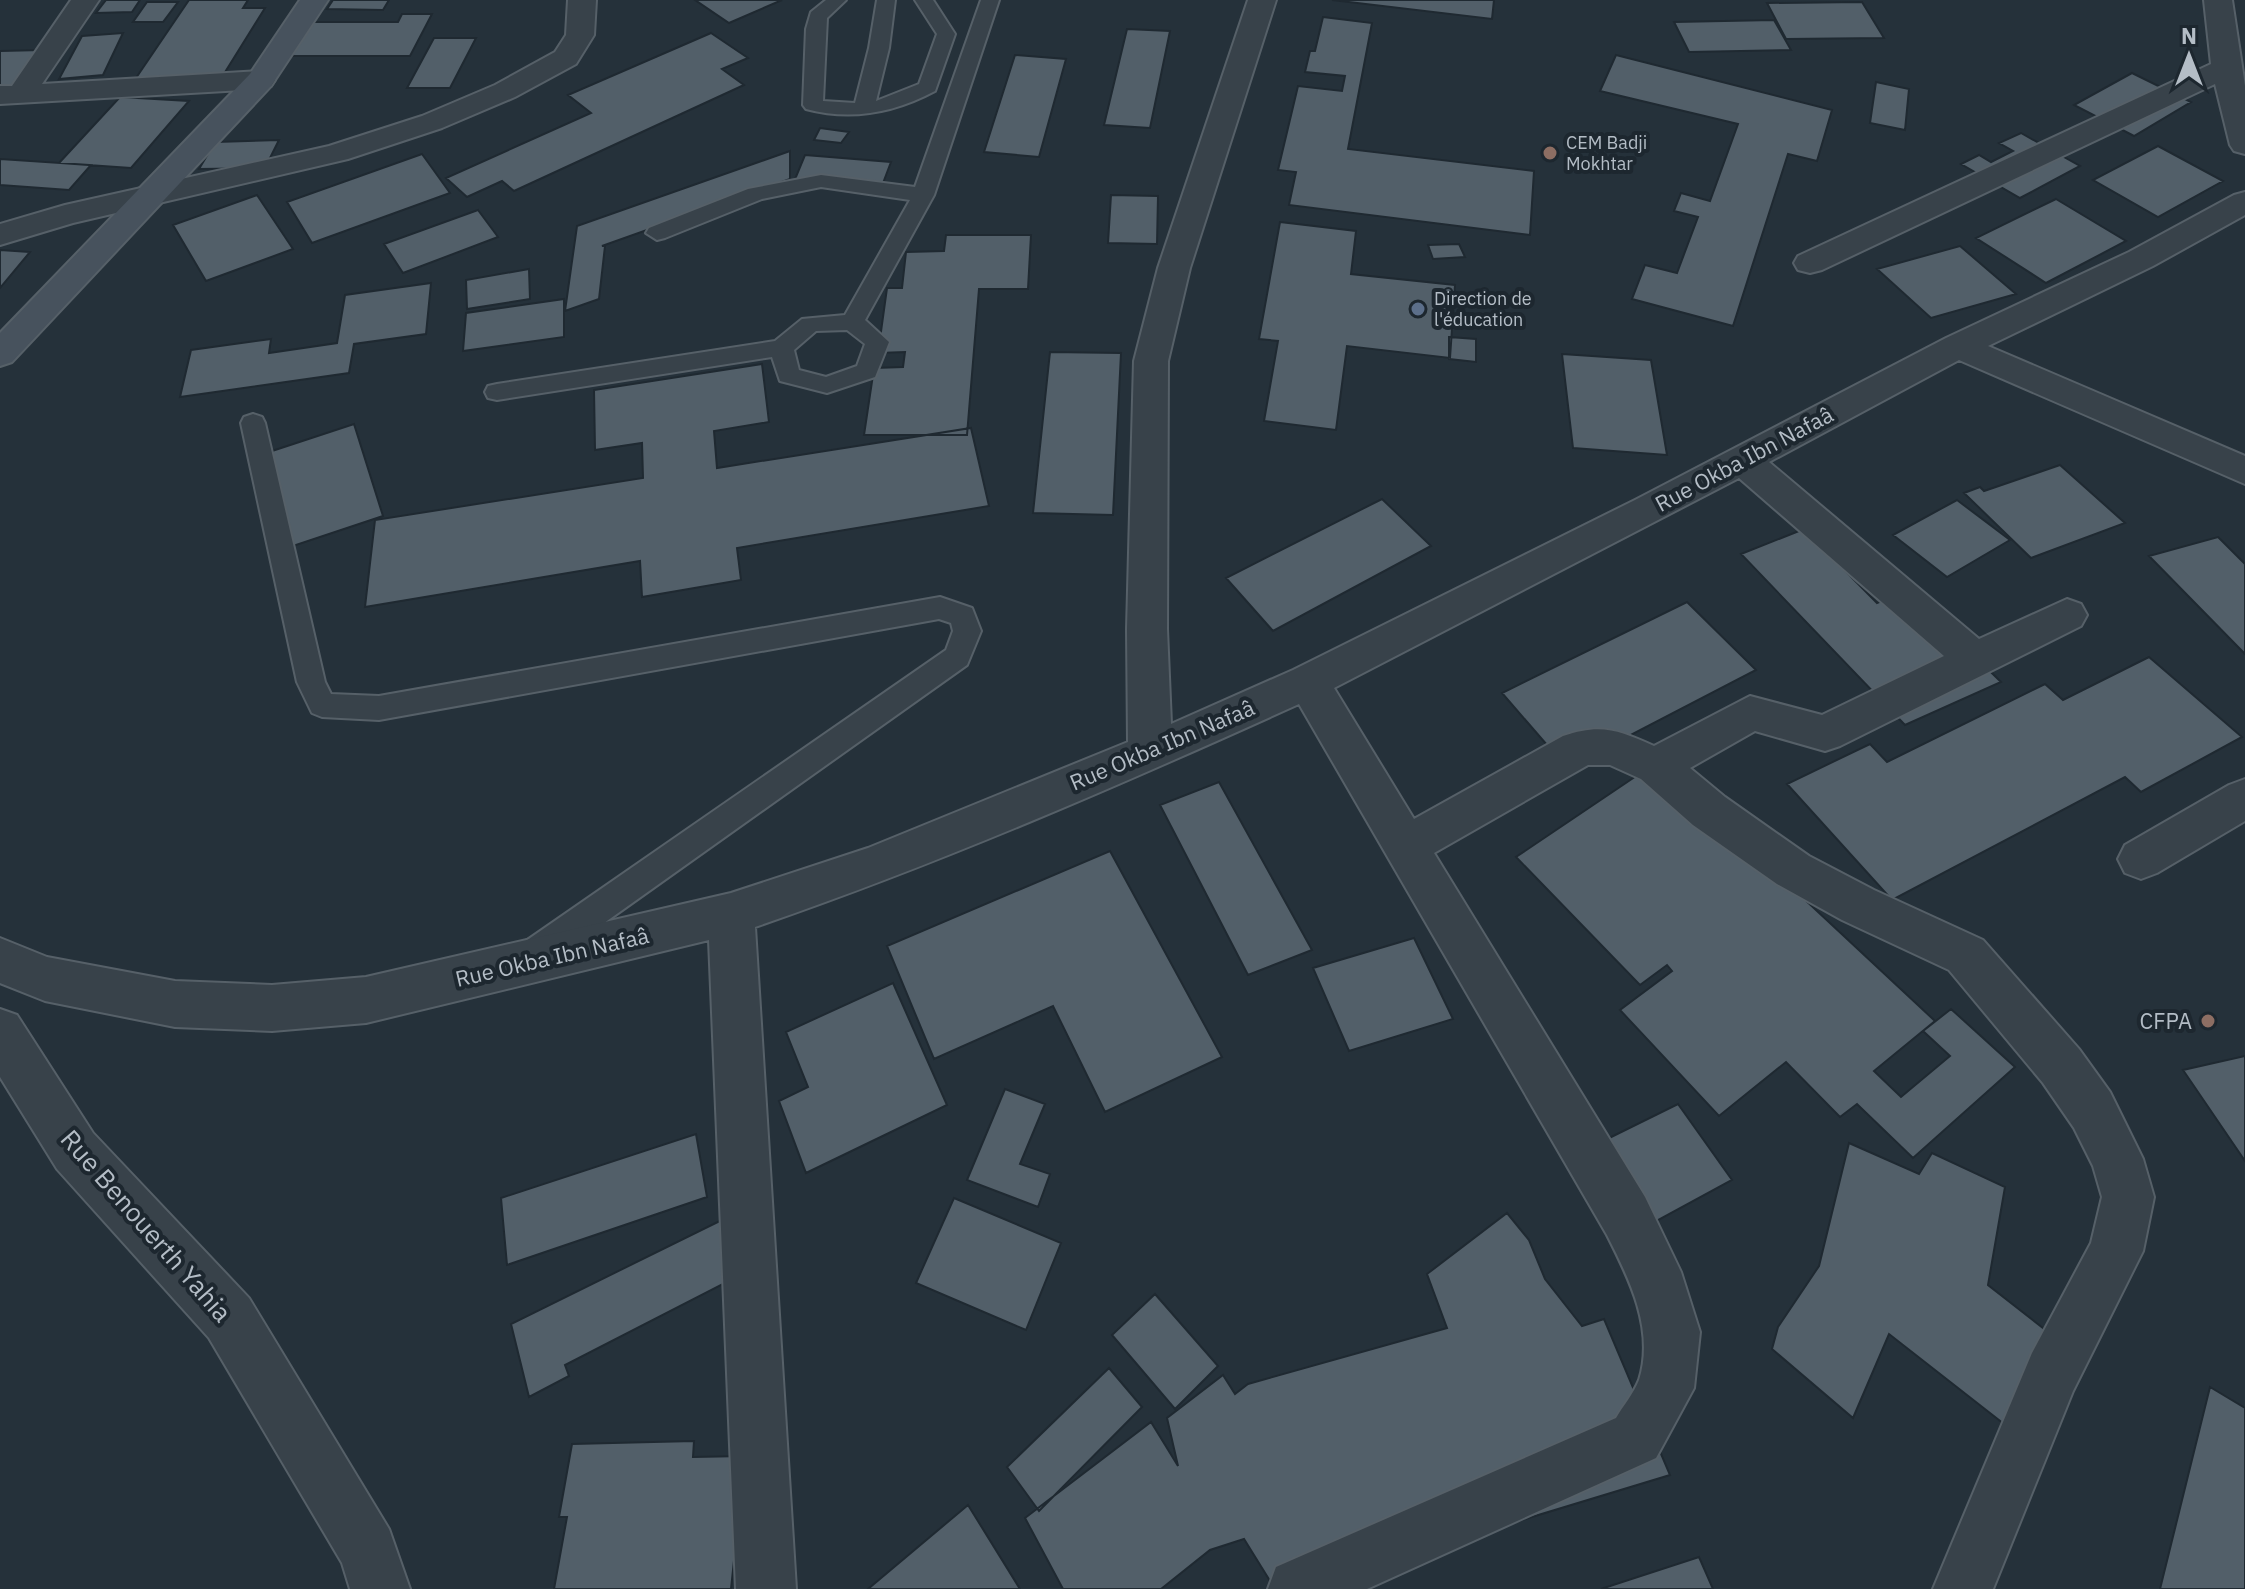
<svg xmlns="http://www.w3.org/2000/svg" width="2245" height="1589" font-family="'IBM Plex Sans',sans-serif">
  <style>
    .building { fill: #525f69; stroke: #1f2931; stroke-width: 2 }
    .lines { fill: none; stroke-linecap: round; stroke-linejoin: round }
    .lane-casing { stroke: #566068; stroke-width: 4 }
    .street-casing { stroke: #566068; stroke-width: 4 }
    .secondary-casing { stroke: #566068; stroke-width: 4 }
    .lane { fill: #38424a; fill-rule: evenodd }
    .street { fill: #38424a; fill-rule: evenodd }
    .secondary { fill: #47525d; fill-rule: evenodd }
    .education-dot { fill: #8d6e63; stroke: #1d272f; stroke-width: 3 }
    .service-dot { fill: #5c6f8a; stroke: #1d272f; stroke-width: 3 }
    .labels { text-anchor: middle; stroke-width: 8; stroke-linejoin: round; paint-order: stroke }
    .far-poi-label { font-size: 18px; fill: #b4bdc6; stroke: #1d272f; text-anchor: start }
    .street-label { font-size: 22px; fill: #b4bdc6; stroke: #1d272f }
    .poi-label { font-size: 22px; fill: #b4bdc6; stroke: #1d272f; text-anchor: end }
    .near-street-label { font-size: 26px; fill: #b4bdc6; stroke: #1d272f }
  </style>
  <rect width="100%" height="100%" fill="#25313a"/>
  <!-- building -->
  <path class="building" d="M106 0H140L132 12 96 13Z
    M189 0H248L243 8H265L222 77 136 78Z
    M333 0H389L383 10 327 9Z
    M695 0H782L729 23Z
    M1332 0H1494L1492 19Z
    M147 2H178L163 22H133Z
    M1862 2 1884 38 1786 39 1767 3Z
    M402 14H432L410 56H287L309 22H398Z
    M1323 17 1372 23 1348 149 1534 171 1530 235 1289 205 1296 172 1278 170 1298 86 1342 91 1345 76 1305 72 1310 51H1315Z
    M1774 20 1791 50 1689 52 1674 22Z
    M1127 29 1170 31 1150 128 1104 125Z
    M123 33 103 75 59 79 82 36Z
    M711 33 748 58 722 69 744 85 514 191 502 181 467 197 446 178 591 113 568 95Z
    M434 38H476L450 88H407Z
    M42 50 6 98H0V51Z
    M1015 55 1066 59 1039 157 984 152Z
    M1616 55 1832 110 1817 161 1788 154 1733 326 1632 299 1645 265 1677 273 1698 217 1674 211 1681 193 1710 201 1738 124 1600 91Z
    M2132 73 2191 102 2134 136 2074 105Z
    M1876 82 1909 89 1905 130 1870 123Z
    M120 97 189 101 131 168 59 163Z
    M820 128 849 132 841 143 814 140Z
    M2021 133 2080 166 2020 198 1961 164 1979 155 1991 162 2013 151 1999 143Z
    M279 140 265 168 199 169 215 142Z
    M2158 146 2223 181 2158 217 2093 180Z
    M790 151V179L602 246H605L599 299 565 311 577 226Z
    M422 154 450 193 312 243 287 202Z
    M805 155 891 162 880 191 793 184Z
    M0 159 91 165 69 190 0 185Z
    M257 195 293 249 206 281 173 225Z
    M1111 195 1158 196 1157 244 1108 243Z
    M2056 199 2126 241 2046 283 1976 238Z
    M478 210 498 237 403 273 384 244Z
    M1280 222 1356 231 1351 274 1455 285 1450 358 1347 346 1336 430 1264 421 1278 341 1259 339Z
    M946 235H1031L1028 289H979L967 435H864L874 368 903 367 905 352 878 353 887 288H902L906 252 944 251Z
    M1459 244 1465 257 1433 259 1428 245Z
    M1960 246 2016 294 1931 318 1877 269Z
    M0 250 30 252 0 288Z
    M529 269 530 299 467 309 466 280Z
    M431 283 426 334 354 344 349 373 180 397 191 350 271 339 269 353 337 343 345 295Z
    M564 299V337L463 351 466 313Z
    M1449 337 1476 339V362L1449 359Z
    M1050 352 1121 353 1113 515 1033 513Z
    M1562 354 1651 360 1667 455 1573 448Z
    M762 364 769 422 714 431 717 468 971 428 989 506 737 548 741 580 642 597 640 561 365 607 375 520 643 478 642 443 595 450 594 390Z
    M354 424 383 516 293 546 269 452Z
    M2060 465 2125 523 2031 558 1964 493 1980 487 1984 491Z
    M1382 499 1431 546 1273 631 1226 578Z
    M1957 500 2010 540 1947 577 1893 535Z
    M1804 529 1877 603 1907 590 2001 682 1905 725 1741 554Z
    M2218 537 2245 564V654L2149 556Z
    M1687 602 1756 670 1567 768 1502 693Z
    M2149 657 2242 737 2141 792 2125 777 1892 900 1787 784 1870 744 1887 762 2045 684 2063 700Z
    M1657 762 1935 1021 1874 1071 1901 1097 1950 1056 1923 1031 1951 1009 2015 1067 1913 1158 1857 1104 1840 1117 1786 1062 1719 1116 1620 1010 1672 971 1667 965 1640 985 1516 857Z
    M1219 782 1312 950 1248 975 1160 805Z
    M1110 851 1222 1057 1105 1112 1053 1006 934 1059 887 946Z
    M1414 938 1453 1019 1349 1051 1313 968Z
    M893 983 947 1105 806 1173 779 1101 808 1087 786 1032Z
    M2245 1056V1161L2183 1070Z
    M1005 1089 1045 1104 1020 1164 1050 1174 1038 1207 967 1180Z
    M1678 1104 1732 1180 1651 1224 1597 1144Z
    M696 1134 707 1197 507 1265 501 1198Z
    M1849 1143 1919 1174 1932 1153 2005 1187 1988 1285 2062 1343 2013 1431 1889 1334 1853 1418 1772 1349 1778 1327 1819 1266Z
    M954 1198 1061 1243 1026 1330 916 1283Z
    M736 1213 756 1267 565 1365 569 1376 529 1397 511 1324Z
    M1507 1213 1529 1240 1545 1279 1582 1326 1604 1319 1670 1475 1295 1589H1275L1244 1539 1210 1550 1161 1589H1063L1025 1518 1151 1422 1178 1466 1167 1418 1223 1375 1235 1394 1248 1384 1447 1328 1427 1274Z
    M1155 1294 1218 1366 1175 1409 1112 1335Z
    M1109 1368 1142 1407 1039 1511 1007 1467Z
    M2210 1387 2245 1408V1589H2160Z
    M694 1441 693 1457 745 1456 731 1589H554L567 1517H559L572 1444Z
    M968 1505 1020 1589H868Z
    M1699 1557 1713 1589H1601Z"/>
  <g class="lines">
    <!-- lane casing -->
    <g class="lane-casing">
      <path id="lane" d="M826 0H846L827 18 823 101 855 103 869 48 877 0H895L889 48 876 101 919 84 937 34 915 0H933L955 34 935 91C894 113 851 121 806 109L803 105 806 29 811 12Z
        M981 0H999L934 195 865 320 889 342 875 377 827 393 780 381 772 357 497 400 488 398 485 392 488 386 497 384 775 341 802 319 845 315 910 200 821 187 762 199 665 238 657 240 646 233 649 228 748 189 821 175 915 187ZM847 330 865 344 857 366 826 377 799 370 794 350 816 331Z
        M253 414 262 417 265 423 325 682 331 694 379 696 940 597 972 608 981 631 967 665 545 965 534 969 523 965 518 954 523 943 946 650 953 631 951 623 939 619 379 720 322 717 312 713 297 682 241 423 244 417Z"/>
    </g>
    <!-- street casing -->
    <g class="street-casing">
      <path id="street" d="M71 0H99L42 84 261 71 271 74 275 80 271 86 261 89 0 104V86H12Z
        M568 0H596L594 35 576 64 515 97 442 128 348 159 73 223 0 245V224L65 205 329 146 422 116 495 85 555 52 566 35Z
        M1248 0H1276L1190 268 1168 361 1167 629 1171 724 1293 670 1635 500 1946 338 2129 252 2234 195 2245 192V215L2153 266 1988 346 2245 456V484L1959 360 1769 462 1979 639 2067 599 2081 604 2087 615 2081 626 1840 746 1825 751 1755 731 1690 768 1725 797 1809 856 1874 890 1983 940 2079 1049 2110 1092 2143 1159 2154 1197 2143 1251 2073 1391 1993 1589H1933L2032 1353 2091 1243 2102 1197 2093 1166 2074 1128 2043 1083 1949 970 1842 920 1777 884 1693 825 1641 779 1610 765H1588L1434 853 1645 1197 1681 1272 1700 1332 1694 1388 1656 1458 1367 1589H1268L1276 1567 1616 1418C1623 1406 1634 1393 1639 1380 1655 1330 1629 1278 1607 1235L1299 704C1120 785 941 863 755 927L796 1589H736L709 940 366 1023 272 1031 175 1027 45 1001 0 983V938L47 957 175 981 272 985 366 977 731 893 868 848 1128 742 1127 629 1134 361 1158 268ZM1739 478 1944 656 1822 715 1750 696 1654 746C1618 730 1601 723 1563 736L1414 819 1334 688Z
        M2204 0H2232L2245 86V154L2234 151 2230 145 2215 84 1822 270 1810 273 1798 270 1794 263 1798 256 2211 64Z
        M2245 779V821L2157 873 2141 879 2125 873 2118 859 2125 845 2229 785Z
        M0 1009 17 1015 93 1133 249 1298 389 1529 410 1589H350L342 1563 209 1338 57 1169 0 1077Z"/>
    </g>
    <!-- secondary casing -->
    <g class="secondary-casing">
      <path id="secondary" d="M300 0H328L271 86 12 362 0 366V333L250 74Z"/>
    </g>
    <!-- lane -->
    <use href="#lane" class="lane"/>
    <!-- street -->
    <use href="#street" class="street"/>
    <!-- secondary -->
    <use href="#secondary" class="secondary"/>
  </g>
  <!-- markers -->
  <g class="education-dot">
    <circle cx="1550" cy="153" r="8"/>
    <circle cx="2208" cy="1021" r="8"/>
  </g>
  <circle class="service-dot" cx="1418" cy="309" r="8"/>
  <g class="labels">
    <!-- far-poi labels -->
    <g class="far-poi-label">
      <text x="1566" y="149">CEM Badji<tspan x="1566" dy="21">Mokhtar</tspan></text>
      <text x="1434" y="305">Direction de<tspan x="1434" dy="21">l'éducation</tspan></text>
    </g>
    <!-- street labels -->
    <g class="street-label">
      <text transform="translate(1744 459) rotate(-28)" y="8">Rue Okba Ibn Nafaâ</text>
      <text transform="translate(1162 745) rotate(-23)" y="8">Rue Okba Ibn Nafaâ</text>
      <text transform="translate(552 957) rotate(-13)" y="8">Rue Okba Ibn Nafaâ</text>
    </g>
    <!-- poi labels -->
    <g class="poi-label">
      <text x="2192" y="1029">CFPA</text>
    </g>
    <!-- near-street labels -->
    <g class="near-street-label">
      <text transform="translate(146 1226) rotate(49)" y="9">Rue Benouerth Yahia</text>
    </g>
  </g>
  <!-- north arrow -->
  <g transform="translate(2189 56)" stroke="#1d272f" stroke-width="6" paint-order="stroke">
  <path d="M0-6L14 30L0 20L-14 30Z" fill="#b4bdc6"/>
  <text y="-12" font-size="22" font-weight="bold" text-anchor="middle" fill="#b4bdc6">N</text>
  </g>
</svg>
